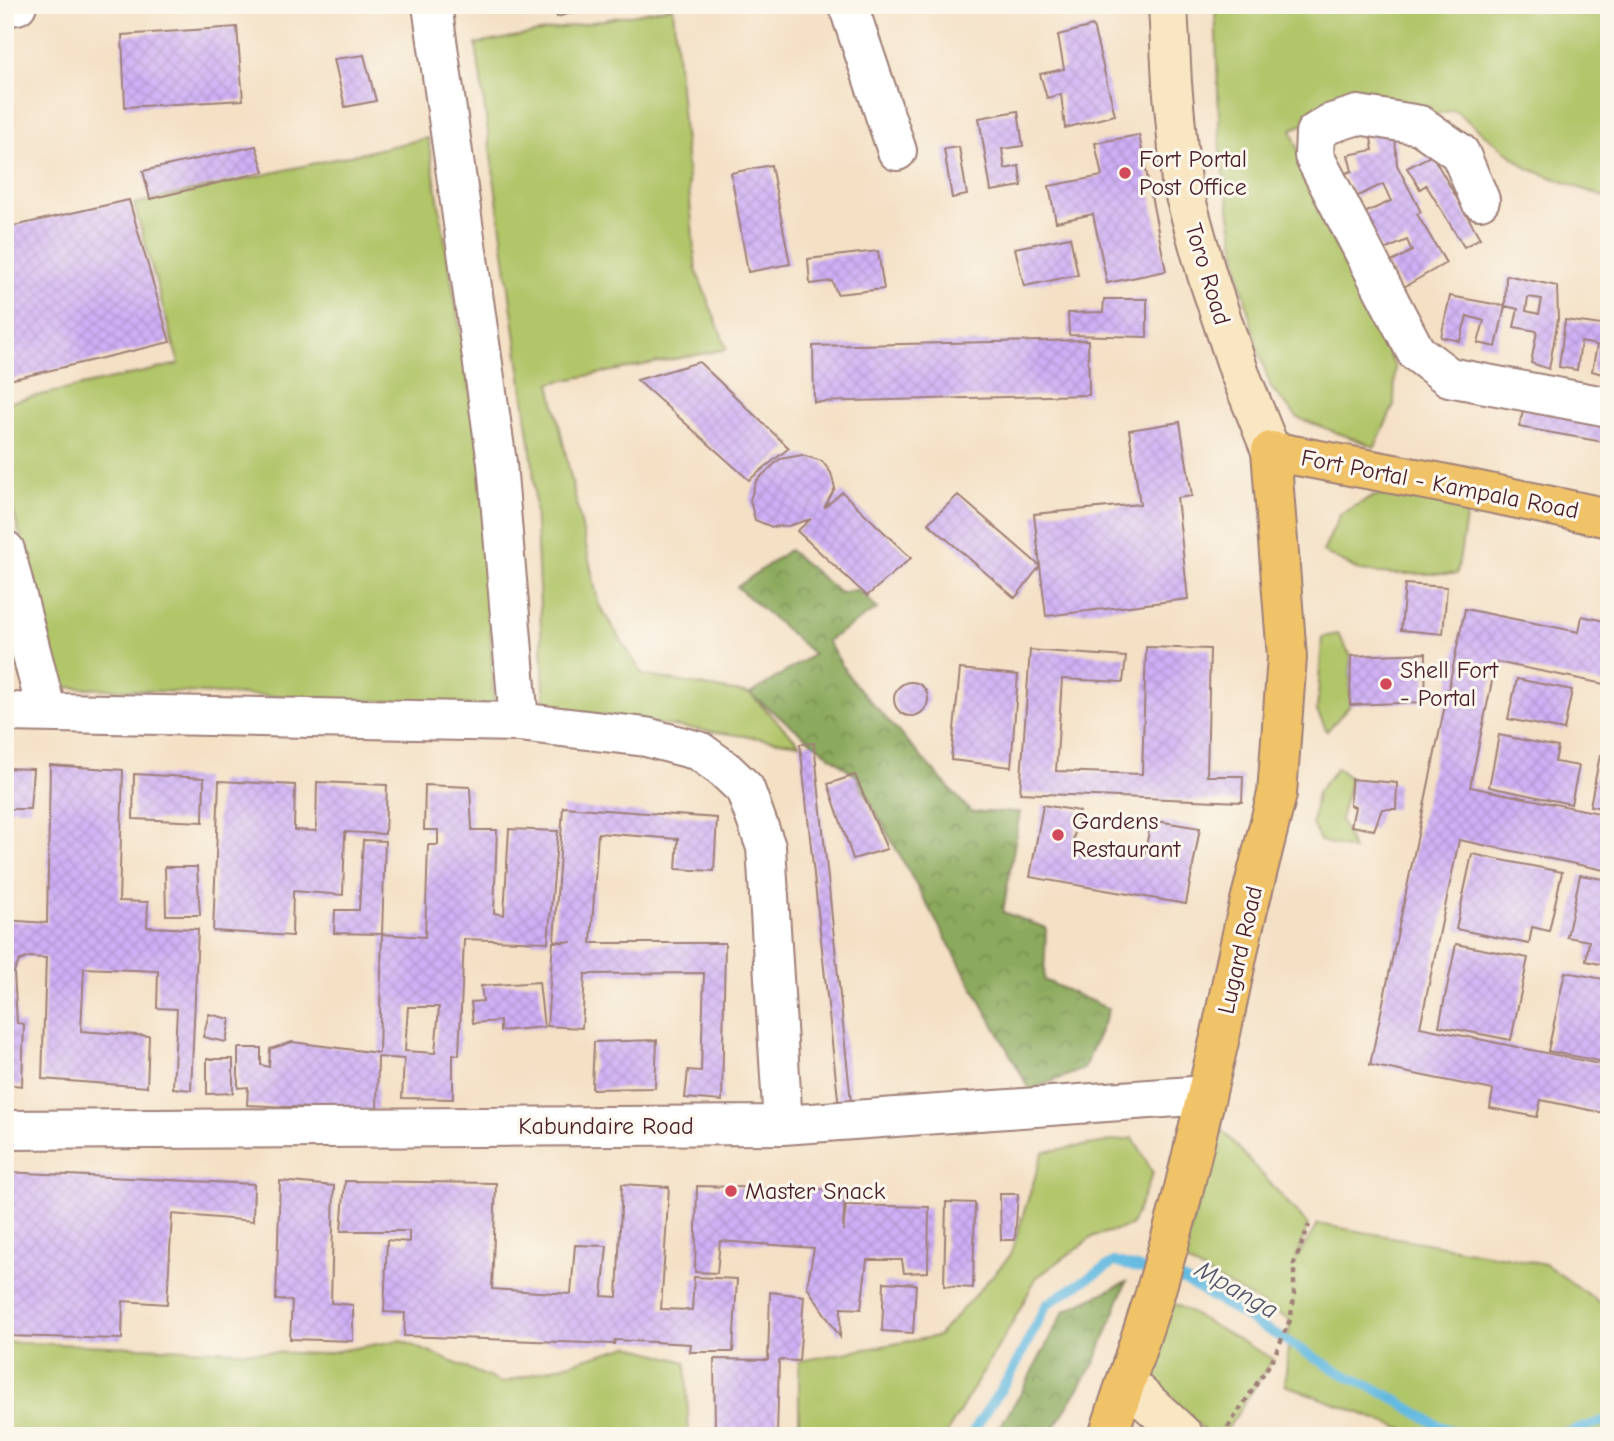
<svg xmlns="http://www.w3.org/2000/svg" width="1614" height="1441" font-family="'Comic Neue',sans-serif">
  <style>
    .grass { fill: #b1c569; stroke: #7e724a; stroke-width: 2 }
    .forest { fill: url(#forest-crowns); stroke: #6b6444; stroke-width: 2 }
    .lines { fill: none; stroke-linecap: round; stroke-linejoin: round }
    .stream { stroke: #64bae1; stroke-width: 10 }
    .building { fill: url(#building-cross-hatch); fill-rule: evenodd }
    .street-casing { stroke: #9f8078; stroke-width: 42 }
    .secondary-casing { stroke: #9f8078; stroke-width: 42 }
    .highway-casing { stroke: #9f8078; stroke-width: 42 }
    .path { stroke: #9f8078; stroke-width: 4.5; stroke-dasharray: 5 5; stroke-linecap: butt }
    .street { stroke: #fff; stroke-width: 38 }
    .secondary { stroke: #f9e7c3; stroke-width: 38 }
    .highway { stroke: #f1c369; stroke-width: 38 }
    .poi-dot { fill: #d1495b; stroke: #fbf7ec; stroke-width: 2.5 }
    .labels { text-anchor: middle; stroke-width: 6; stroke-linejoin: round; paint-order: stroke }
    .poi-label { font-size: 24px; fill: #4a1f2b; stroke: #fbf7ec; text-anchor: start }
    .street-label { font-size: 24px; fill: #4a1f2b; stroke: #fbf7ec }
    .water-label { font-size: 26px; font-style: italic; fill: #53556b; stroke: #fbf7ec }
  </style>
  <defs>
    <pattern id="forest-crowns" width="20" height="18" patternUnits="userSpaceOnUse" patternTransform="scale(1.75)"><rect width="20" height="18" fill="#8caa5d"/><path d="M2 6a3 3 0 1 1 6 0M12 15a3 3 0 1 1 6 0" fill="none" stroke="#748a4d"/></pattern>
    <pattern id="building-cross-hatch" width="8" height="8" patternUnits="userSpaceOnUse" patternTransform="scale(1.75)"><rect width="8" height="8" fill="#cfaff5"/><path d="M0 0l8 8M0 8l8-8" fill="none" stroke="#b396d2"/></pattern>
  </defs>
  <rect width="100%" height="100%" fill="#fbf7ec"/>
  <filter id="ink" filterUnits="userSpaceOnUse"><feTurbulence type="fractalNoise" baseFrequency=".0143" numOctaves="2"/><feDisplacementMap in="SourceGraphic" scale="14" xChannelSelector="R" yChannelSelector="G"/><feConvolveMatrix kernelMatrix="1 2 1 2 8 2 1 2 1" color-interpolation-filters="sRGB"/></filter>
  <filter id="wash" filterUnits="userSpaceOnUse"><feTurbulence type="fractalNoise" baseFrequency=".00686" numOctaves="4" result="noise"/><feDisplacementMap in="SourceGraphic" scale="28" xChannelSelector="R" yChannelSelector="G"/><feGaussianBlur stdDeviation="1.57" result="paint"/><feColorMatrix in="noise" values="0 0 0 0 0 0 0 0 0 0 0 0 0 0 0 0 0 1.4 0 .05"/><feComposite in="paint" operator="in"/></filter>
  <g filter="url(#wash)">
    <rect width="100%" height="100%" fill="#f4e0c5"/>
    <!-- grass -->
    <path class="grass" d="M1215 5H1609V199L1527 168 1454 110 1424 117 1321 118 1291 129 1319 213 1395 367 1394 405 1375 447 1298 418 1271 388 1257 346 1240 278 1220 150Z
      M673 7 696 270 727 349 550 383 599 605 643 675 750 694 800 744 545 708 533 466 476 44Z
      M428 138 483 468 494 706 62 687 5 481V403L179 364 134 204Z
      M1419 492 1469 499 1457 574H1392L1360 571 1323 552 1340 514 1374 496Z
      M1338 634 1351 656 1350 705 1327 731 1317 711 1322 637Z
      M1337 768 1351 779 1340 819 1353 850 1320 841 1312 824 1317 793Z
      M1222 1130 1308 1225 1296 1259 1318 1224 1545 1264 1609 1309V1436H1421L1285 1385 1290 1320 1181 1259Z
      M1133 1138 1153 1173 1131 1226 1094 1236 1036 1278 1014 1320 945 1436H799V1361L938 1336 1010 1256 1043 1152Z
      M1168 1300 1273 1359 1223 1436H1209L1152 1376Z
      M400 1340 502 1383 629 1346 686 1362 689 1436H5V1342L321 1354Z"/>
    <!-- forest -->
    <path class="forest" d="M789 550 840 593 860 589 877 609 827 641 852 681 971 812H1020L1003 912 1046 928 1044 980 1109 1009 1084 1069 1030 1090 855 775 750 694 814 654 737 587Z
      M1126 1282 1095 1362 1049 1436H993L1020 1395 1064 1311Z"/>
    <g class="lines">
      <!-- stream -->
      <path class="stream" d="M1168 1276 1185 1281 1339 1372 1388 1395 1437 1425 1465 1436
        M970 1436 1011 1374 1047 1304 1114 1262 1153 1272
        M1558 1436 1609 1419"/>
    </g>
    <g id="blocks">
      <!-- building -->
      <path class="building" d="M554 5H595V6L557 17Z
        M1093 26 1115 115 1065 128 1061 94 1047 98 1040 74 1064 69 1058 35Z
        M237 27 243 100 125 107 122 35Z
        M364 55 376 101 345 107 334 59Z
        M1018 111 1023 146 1002 149 1005 169 1019 166 1022 186 991 191 979 118Z
        M1394 124 1397 165 1421 212 1417 214 1446 263 1402 288 1388 264 1412 251 1407 240 1382 251 1362 214 1391 201 1383 184 1356 197 1343 174 1352 171 1348 155 1373 150 1369 126Z
        M1139 135 1166 271 1107 283 1093 214 1056 222 1049 186 1102 176 1095 143Z
        M256 146 264 172 150 199 143 171Z
        M959 147 967 195 952 198 944 149Z
        M1432 155 1480 238 1464 247 1426 185 1420 189 1407 168Z
        M771 165 790 264 748 272 731 173Z
        M129 200 170 342 5 381V228Z
        M1070 237 1078 275 1024 286 1015 248Z
        M878 251 884 289 837 294 832 281 810 284 808 259Z
        M1506 275 1557 286 1558 319 1549 369 1531 363 1537 331 1514 327 1518 309 1505 306ZM1528 297 1542 299 1539 314 1526 311Z
        M1450 296 1505 306 1496 347 1478 343 1484 321 1467 316 1460 341 1441 337Z
        M1104 299H1147V337L1069 335 1068 313 1103 312Z
        M1608 306H1609V323L1603 321Z
        M1565 320 1609 326V376L1592 371 1597 345 1581 342 1577 370 1559 367Z
        M1088 340 1089 395 814 402 813 346Z
        M699 362 789 448 749 480 637 380Z
        M1524 408 1609 425V443L1519 427Z
        M1180 422 1192 496 1177 498 1188 599 1046 616 1040 566 1015 598 928 523 958 495 1040 566 1034 514 1140 504 1129 430Z
        M802 455 822 461 831 473 835 488 824 508 842 492 911 558 867 596 797 531 811 519 788 526 772 527 755 520 750 500 756 481 780 459Z
        M1405 584 1447 587 1443 634 1401 630Z
        M1465 609 1579 632 1582 616 1609 622V685L1496 662 1470 787 1609 815V871L1459 840 1420 1027 1609 1066V1114L1541 1100 1537 1117 1490 1108 1493 1090 1370 1065Z
        M1146 647 1210 649 1207 776H1243L1242 802 1020 793 1030 650 1126 657 1123 682 1062 679 1056 771 1142 774Z
        M1426 653 1425 702 1350 705 1351 656Z
        M960 669 1018 675 1011 767 951 760Z
        M1517 679 1572 690 1564 730 1508 719Z
        M894 699a17 17 0 1 1 34 0a17 17 0 1 1-34 0Z
        M1499 735 1558 747 1555 762 1579 766 1571 804 1489 787Z
        M814 743 851 1102 840 1117 800 744Z
        M1600 755 1609 757V809L1590 806Z
        M50 765 123 770 119 901 148 902 147 927 198 929 191 1090 173 1088 177 1009 157 1008 158 971 84 968 81 1031 149 1036 147 1087 42 1079 46 958 29 957 19 961 14 972 17 1023 24 1024 22 1086 5 1084V920L47 923Z
        M5 768 33 769 30 809H5Z
        M134 774 204 778 203 822 133 819Z
        M855 775 887 849 853 859 828 784Z
        M1351 779 1397 783 1396 809H1382L1374 830 1351 826 1355 807 1350 805Z
        M219 781 295 785 294 830 316 831 317 782 387 785 385 834 345 832 343 895 293 891 292 936 213 931Z
        M425 785 470 787 472 830H497L494 913 504 915 509 829 558 831 548 942 464 939 459 1055 453 1054V1099L402 1098 404 1059 378 1057 377 1111 247 1105 248 1087 238 1088V1048H261V1065L269 1067 270 1049 292 1042 379 1053 382 934 425 937 428 845H438V830H424ZM408 1007H439L435 1053 405 1051Z
        M1043 805 1079 811 1072 846 1144 858 1151 820 1200 828 1186 904 1030 877Z
        M563 807 717 818 714 871 676 869 678 839 598 833 591 943H725L722 1101 685 1098 688 1070 701 1071 704 973 585 974 582 1028 547 1026 553 942H572L554 941Z
        M363 840 385 841 382 934 334 933 335 910H359Z
        M1472 854 1562 872 1549 931 1532 927 1529 944 1456 929Z
        M165 867H197L200 915H166Z
        M1580 875 1609 880V966L1586 961 1589 941 1567 937Z
        M1456 944 1528 958 1511 1040 1439 1026Z
        M1565 972 1609 980V1063L1548 1051Z
        M539 982 544 1027 500 1031V1021L473 1023 471 1002 483 1001 481 986Z
        M209 1014 230 1019 226 1042 203 1037Z
        M657 1040 655 1088 592 1089 594 1042Z
        M207 1059H233V1093L207 1094Z
        M5 1172 254 1184 253 1221 172 1214 167 1304 123 1301 122 1339 5 1336Z
        M280 1181 334 1186 331 1303 353 1305V1341L290 1339 292 1301 276 1300Z
        M345 1181 496 1183 492 1289 571 1294 575 1245 607 1246 602 1296 617 1297 622 1184 669 1187 661 1309 692 1310 694 1277 737 1279 733 1352H690L691 1344 615 1340 614 1344 404 1336 405 1313 384 1312 387 1240 409 1242V1231H341Z
        M697 1186 845 1190 843 1231 846 1205 929 1207 928 1272 904 1273 902 1260H867L861 1309 841 1308 840 1337 807 1287 814 1248 720 1241 717 1273 695 1272Z
        M1000 1194H1018L1015 1240H1001Z
        M946 1202 975 1203 973 1288 944 1286Z
        M884 1282 916 1284 913 1333 882 1331Z
        M770 1292 804 1296 799 1361 779 1360 777 1436H737L738 1431 715 1430 714 1359 768 1360Z"/>
    </g>
  </g>
  <g filter="url(#ink)">
    <use href="#blocks" fill-opacity="0" stroke="#9f8078" stroke-width="2"/>
    <g class="lines">
      <!-- street casing -->
      <g class="street-casing">
        <path id="street" d="M432 5 497 463 519 722
          M848 5 897 151
          M5 7 17 5
          M1480 200 1460 153 1420 125 1358 115 1329 124 1315 133 1314 156 1416 352 1449 377 1609 407
          M5 550 47 713
          M5 712 519 722 646 737 699 751 724 769 745 789 766 847 783 1125
          M5 1130 783 1125 1206 1095"/>
      </g>
      <!-- secondary casing -->
      <g class="secondary-casing">
        <path id="secondary" d="M1168 5 1172 83 1181 182 1207 275 1240 374 1271 451
          M1126 1382 1184 1436"/>
      </g>
      <!-- highway casing -->
      <g class="highway-casing">
        <path id="highway" d="M1108 1436 1154 1297 1179 1209 1221 1033 1243 929 1277 794 1287 657 1271 451 1436 482 1609 518"/>
      </g>
      <!-- path -->
      <path class="path" d="M1222 1436 1273 1359 1290 1320 1294 1298V1264L1309 1225"/>
      <!-- street -->
      <use href="#street" class="street"/>
      <!-- secondary -->
      <use href="#secondary" class="secondary"/>
      <!-- highway -->
      <use href="#highway" class="highway"/>
    </g>
  </g>
  <!-- markers -->
  <g class="poi-dot">
    <circle cx="1125" cy="173" r="7"/>
    <circle cx="1386" cy="684" r="7"/>
    <circle cx="1058" cy="835" r="7"/>
    <circle cx="731" cy="1191" r="7"/>
  </g>
  <g class="labels">
    <!-- poi labels -->
    <g class="poi-label">
      <text x="1139" y="167">Fort Portal<tspan x="1139" dy="28">Post Office</tspan></text>
      <text x="1400" y="678">Shell Fort<tspan x="1400" dy="28">- Portal</tspan></text>
      <text x="1072" y="829">Gardens<tspan x="1072" dy="28">Restaurant</tspan></text>
      <text x="745" y="1199">Master Snack</text>
    </g>
    <!-- street labels -->
    <g class="street-label">
      <text transform="translate(1208 274) rotate(73)" y="8">Toro Road</text>
      <text transform="translate(1440 484) rotate(11)" y="8">Fort Portal - Kampala Road</text>
      <text transform="translate(1240 950) rotate(-77)" y="8">Lugard Road</text>
      <text x="606" y="1134">Kabundaire Road</text>
    </g>
    <!-- water labels -->
    <g class="water-label">
      <text transform="translate(1237 1289) rotate(30)" y="9">Mpanga</text>
    </g>
  </g>
  <!-- margin -->
  <rect width="1614" height="1441" fill="none" stroke="#fbf7ec" stroke-width="28"/>
</svg>
